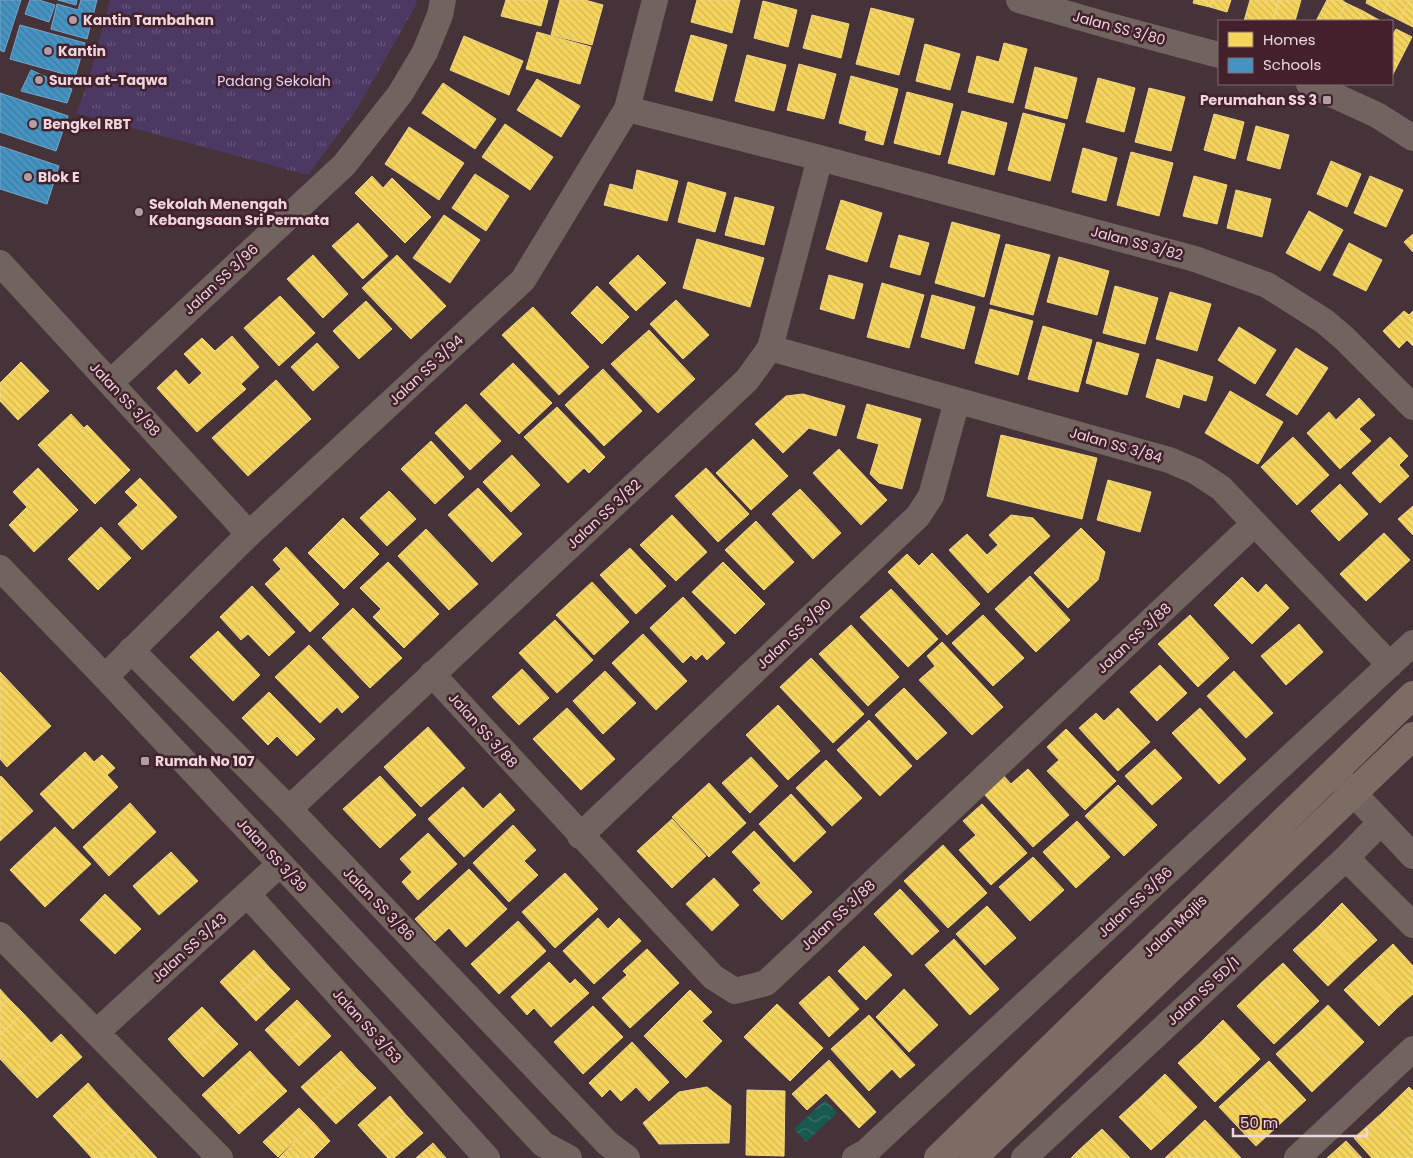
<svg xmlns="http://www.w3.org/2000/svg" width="1413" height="1158" font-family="Poppins,sans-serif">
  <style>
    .park { fill: url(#park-tufts) }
    .water { fill: url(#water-waves) }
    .homes { fill: url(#homes-back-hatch); stroke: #f3d583 }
    .schools { fill: url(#schools-back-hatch); stroke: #76a7cb }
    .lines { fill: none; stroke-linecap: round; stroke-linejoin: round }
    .minor { stroke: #71645f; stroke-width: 26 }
    .major { stroke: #7c6c63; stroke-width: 28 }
    .poi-dot { fill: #b29da4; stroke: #42212c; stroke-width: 2 }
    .labels { text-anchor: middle; stroke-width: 5; stroke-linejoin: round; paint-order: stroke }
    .poi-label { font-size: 14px; font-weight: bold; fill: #edd6dd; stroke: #42212c; text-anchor: start }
    .street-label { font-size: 14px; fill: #edd6dd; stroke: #42212c }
    .park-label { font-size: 14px; fill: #e0d3fe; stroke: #42212c }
  </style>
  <defs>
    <pattern id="park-tufts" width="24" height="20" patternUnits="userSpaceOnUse" patternTransform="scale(1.25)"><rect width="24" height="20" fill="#4b3964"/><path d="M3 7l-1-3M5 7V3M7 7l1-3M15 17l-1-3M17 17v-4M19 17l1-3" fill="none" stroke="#65557a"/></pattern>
    <pattern id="water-waves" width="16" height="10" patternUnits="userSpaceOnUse" patternTransform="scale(1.25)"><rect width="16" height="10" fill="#18594f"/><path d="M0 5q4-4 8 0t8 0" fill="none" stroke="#3a7068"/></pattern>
    <pattern id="homes-back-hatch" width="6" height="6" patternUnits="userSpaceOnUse" patternTransform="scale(1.25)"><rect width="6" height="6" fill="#f6d55c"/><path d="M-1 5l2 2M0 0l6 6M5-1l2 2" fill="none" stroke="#d3b757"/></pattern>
    <pattern id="schools-back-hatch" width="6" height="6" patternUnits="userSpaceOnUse" patternTransform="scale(1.25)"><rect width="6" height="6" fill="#4393c3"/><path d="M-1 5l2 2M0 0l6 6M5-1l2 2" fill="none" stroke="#447a9c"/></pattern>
  </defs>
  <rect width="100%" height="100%" fill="#453339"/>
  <!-- park -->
  <path class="park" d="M110 0H417L416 5 357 109 308 175 76 113 87 86Z"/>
  <!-- water -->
  <path class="water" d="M825 1100 837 1113 806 1142 794 1129Z"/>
  <!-- homes -->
  <path class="homes" d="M506 0H548L541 26 501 16Z
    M560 0H585L603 5 592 45 551 35Z
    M697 0H740L732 33 691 22Z
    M1194 0H1212L1210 7 1193 3Z
    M1212 0H1231L1227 12 1210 7Z
    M1250 0H1279L1273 21H1244Z
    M1279 0H1301L1295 21H1273Z
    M1327 0H1342L1346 3 1337 21H1316Z
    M1367 0H1389L1383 12 1366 3Z
    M1389 0H1410L1399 20 1383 12Z
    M1410 0H1413V27L1399 20Z
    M763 1 797 10 788 47 754 38Z
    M1346 3 1363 11 1358 21H1337Z
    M871 8 914 19 899 75 856 64Z
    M1363 11 1379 20 1378 21H1358Z
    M812 15 849 24 841 58 803 48Z
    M1396 29 1412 37 1392 76V36Z
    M537 32 591 47 580 84 526 69Z
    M691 35 727 45 712 101 675 91Z
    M464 36 523 61 509 95 450 70Z
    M1004 43 1027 49 1013 103 968 92 977 56 999 62Z
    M925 44 960 54 950 90 916 81Z
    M747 55 786 65 774 111 735 101Z
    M799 64 836 74 824 119 787 110Z
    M1035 67 1077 78 1067 119 1025 108Z
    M851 76 898 89 883 145 865 140 867 131 839 123Z
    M1098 78 1135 88 1124 132 1086 122Z
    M537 79 580 106 561 137 517 110Z
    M443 83 496 119 475 149 422 113Z
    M1149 88 1185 97 1171 151 1135 142Z
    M907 92 953 104 940 155 894 143Z
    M962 111 1007 123 994 175 948 163Z
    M1023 113 1065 124 1050 181 1008 170Z
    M1214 114 1244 122 1235 159 1204 150Z
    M505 124 553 157 530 190 482 157Z
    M1256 126 1289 135 1280 169 1247 160Z
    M409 127 464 163 439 200 385 164Z
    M1083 148 1117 158 1106 201 1072 192Z
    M1131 152 1173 163 1159 216 1117 205Z
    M1331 161 1361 174 1347 207 1317 194Z
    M637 170 678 181 667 221 604 205 610 184 633 190Z
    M475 174 509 196 486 231 452 208Z
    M372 176 383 188 392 178 431 217 405 243 355 193Z
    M1194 176 1227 185 1217 224 1183 216Z
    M1370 176 1403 190 1386 227 1354 213Z
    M688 182 726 193 715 232 678 222Z
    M1236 190 1271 199 1262 237 1227 228Z
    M735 197 774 207 764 245 725 235Z
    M841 200 882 213 867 262 826 249Z
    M1309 211 1343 230 1320 271 1286 253Z
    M444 215 480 240 450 283 413 258Z
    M952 222 1000 235 984 297 935 283Z
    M358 223 388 256 363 279 332 246Z
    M1413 234V252L1404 242Z
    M899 235 929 243 920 275 890 267Z
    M697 239 764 258 750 307 683 288Z
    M1349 243 1382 260 1366 291 1333 275Z
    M1006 244 1050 255 1033 315 990 304Z
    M313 255 348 294 323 318 287 279Z
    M397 255 446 306 411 339 362 288Z
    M638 255 666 283 636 311 609 283Z
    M1059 257 1109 271 1097 315 1047 302Z
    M829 275 863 284 854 319 820 309Z
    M882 283 924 295 909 348 867 337Z
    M597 286 629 317 602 344 571 313Z
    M1115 286 1158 298 1145 344 1103 333Z
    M1170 292 1211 304 1197 351 1156 339Z
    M932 295 975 307 964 349 921 337Z
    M280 296 315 333 279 366 244 328Z
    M676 300 709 335 683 359 650 324Z
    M366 301 392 329 359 359 333 331Z
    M533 307 589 367 559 395 502 335Z
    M990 309 1033 321 1018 375 975 363Z
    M1404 311 1409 315 1413 311V346L1407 340 1399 348 1383 331Z
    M1043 326 1092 340 1078 392 1028 379Z
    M1239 327 1276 350 1255 384 1218 360Z
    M649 330 695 379 658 413 611 364Z
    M232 336 259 367 241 384 246 389 197 432 157 388 176 370 189 385 202 373 184 354 202 338 215 351Z
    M1097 342 1139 354 1127 395 1086 383Z
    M317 343 339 367 313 391 291 367Z
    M1296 348 1328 368 1297 415 1266 395Z
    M1157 359 1213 377 1206 401 1183 394 1179 408 1146 397Z
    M21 362 49 391 18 420 0 401V383Z
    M513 363 552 403 519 434 480 394Z
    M603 369 642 411 604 446 565 405Z
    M276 380 311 419 248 476 212 438Z
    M1230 391 1283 422 1258 464 1205 433Z
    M803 394 845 406 836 436 809 428 783 453 755 424 786 396Z
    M1359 398 1375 415 1359 429 1371 441 1340 469 1307 433 1329 412 1336 420Z
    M466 404 501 441 470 470 435 433Z
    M867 404 921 419 902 489 879 483 870 474 879 444 857 438Z
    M557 407 605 457 589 473 584 468 568 483 524 437Z
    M71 414 84 428 87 425 130 470 95 504 38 445Z
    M1001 435 1097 458 1082 519 987 496Z
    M1293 437 1329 475 1297 505 1261 467Z
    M1390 437 1408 456 1399 465 1409 476 1380 503 1352 473Z
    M753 439 788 476 751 510 716 473Z
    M431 441 464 477 435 504 401 469Z
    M839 449 887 500 861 525 813 473Z
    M512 455 540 485 511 512 483 482Z
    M38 468 78 510 34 552 9 525 27 507 13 492Z
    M706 468 749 514 718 542 675 496Z
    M140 478 177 517 142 550 118 524 138 505 125 492Z
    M1108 480 1151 492 1140 532 1097 520Z
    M1340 484 1368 514 1339 541 1311 511Z
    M478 488 522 534 492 562 448 515Z
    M800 489 841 533 813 559 772 514Z
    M389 491 416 519 387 546 360 518Z
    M1413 506V535L1398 519Z
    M672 515 707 552 676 581 640 545Z
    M1011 515 1033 518 1050 536 988 593 949 550 967 534 987 555 998 545 989 535Z
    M343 518 379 554 344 589 308 553Z
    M756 521 794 562 764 590 725 550Z
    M101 527 131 558 98 590 68 559Z
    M1081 528 1105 552 1098 580 1068 608 1034 573Z
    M426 529 478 584 449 610 398 556Z
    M1384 533 1410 560 1366 601 1340 574Z
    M286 547 339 604 310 632 265 584 281 569 273 560Z
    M630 548 666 586 636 614 600 575Z
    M932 553 980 604 947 635 888 572 907 554 919 566Z
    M388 562 439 614 404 648 373 617 381 609 360 588Z
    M723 562 765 604 735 634 692 592Z
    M1030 576 1070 620 1036 652 995 609Z
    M1242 577 1258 593 1266 584 1289 608 1252 644 1214 605Z
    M592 582 629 622 594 655 556 615Z
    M252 586 295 632 269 656 248 634 241 640 220 617Z
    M891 589 938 639 908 667 860 617Z
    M683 597 725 643 707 660 702 654 696 660 691 655 683 663 650 628Z
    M353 608 402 658 370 688 322 638Z
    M983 615 1024 658 993 686 952 643Z
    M1190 615 1229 658 1198 687 1158 644Z
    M555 620 593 660 557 693 519 653Z
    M1299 624 1323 652 1286 685 1261 656Z
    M851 625 899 677 868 706 819 654Z
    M218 631 260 675 233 701 190 657Z
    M643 634 687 681 656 710 612 663Z
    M942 642 1003 707 972 735 919 680 935 666 927 656Z
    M309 645 359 697 342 713 337 707 320 723 275 677Z
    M811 658 864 714 833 743 780 687Z
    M1160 665 1187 693 1157 721 1130 692Z
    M522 669 549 698 519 725 492 697Z
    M605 671 636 703 603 734 573 701Z
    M1234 671 1273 713 1246 738 1207 696Z
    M0 672 51 726 7 767 0 759Z
    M904 688 947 733 917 760 875 715Z
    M269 692 315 739 297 756 277 736 268 745 242 718Z
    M778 705 820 751 788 780 746 735Z
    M567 708 615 759 581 790 533 739Z
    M1118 708 1150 742 1118 771 1079 728 1096 713 1104 721Z
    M1200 708 1246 759 1219 784 1172 733Z
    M869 720 912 766 880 796 837 750Z
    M428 727 465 768 421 807 384 767Z
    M1066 729 1116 781 1085 810 1047 771 1059 760 1047 747Z
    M1155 749 1182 778 1152 805 1125 776Z
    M85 752 94 762 102 755 115 768 107 775 118 787 73 829 40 794Z
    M751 757 778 786 750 813 722 783Z
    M826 760 862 798 832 826 796 788Z
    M1028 769 1069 815 1033 847 983 793 1003 775 1011 784Z
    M1 776 33 811 0 841V778Z
    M380 776 416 815 380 848 343 809Z
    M709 783 746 823 709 857 672 817Z
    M1118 785 1157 825 1124 856 1085 816Z
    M463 787 483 809 500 793 515 810 464 857 428 819Z
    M791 794 826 832 794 862 759 824Z
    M130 803 156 832 109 876 83 847Z
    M982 804 1027 853 991 885 959 850 976 835 963 821Z
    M672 819 706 856 672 888 637 851Z
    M1077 821 1110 857 1076 888 1043 852Z
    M513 825 536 850 524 861 538 875 509 902 473 863Z
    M55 827 91 864 45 907 10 870Z
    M754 831 812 892 782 920 753 890 761 883 732 852Z
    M428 833 457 864 418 900 402 882 412 872 400 859Z
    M943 845 987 893 948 928 904 881Z
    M171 852 198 881 159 915 133 886Z
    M1033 857 1064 890 1030 921 999 887Z
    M469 869 507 909 466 947 449 928 435 941 415 919Z
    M565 873 598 909 555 948 522 912Z
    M714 878 739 905 712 931 686 904Z
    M900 889 939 931 912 955 874 914Z
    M105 894 141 929 115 954 80 920Z
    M1342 903 1377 940 1352 963 1318 927Z
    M987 906 1016 938 985 965 956 934Z
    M598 918 608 929 619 918 641 941 594 984 563 951Z
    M518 921 546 951 499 994 471 964Z
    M1318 927 1352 963 1328 986 1293 950Z
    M954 939 999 989 970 1015 925 965Z
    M1393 944 1413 966V994L1397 1008 1363 972Z
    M864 946 892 975 866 1000 838 971Z
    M647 949 679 983 630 1028 602 998 627 975 623 971Z
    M254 950 269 967 235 998 220 982Z
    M549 962 570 984 575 979 589 993 551 1027 534 1008 527 1015 511 997Z
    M1283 963 1319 1001 1296 1023 1260 984Z
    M269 967 290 989 256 1021 235 998Z
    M1363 972 1397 1008 1379 1026 1344 990Z
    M829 976 859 1009 829 1037 799 1003Z
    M1260 984 1296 1023 1274 1044 1237 1006Z
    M0 989 9 999 0 1007Z
    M904 989 938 1025 909 1052 876 1017Z
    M690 990 712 1012 702 1021 722 1041 686 1078 644 1036Z
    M9 999 23 1013 0 1035V1007Z
    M297 1000 314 1018 282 1048 265 1030Z
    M777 1004 823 1048 790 1081 744 1037Z
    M1328 1005 1364 1042 1338 1067 1302 1030Z
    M593 1006 623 1037 583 1074 554 1042Z
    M202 1007 220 1026 185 1058 168 1039Z
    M23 1013 37 1028 2 1061 0 1059V1035Z
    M869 1015 915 1065 900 1078 892 1069 869 1091 831 1049Z
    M314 1018 331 1036 299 1066 282 1048Z
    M1223 1020 1260 1059 1238 1080 1201 1042Z
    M220 1026 238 1044 203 1077 185 1058Z
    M37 1028 51 1043 16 1076 2 1061Z
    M1302 1030 1338 1067 1312 1092 1276 1054Z
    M61 1034 82 1057 37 1098 16 1076Z
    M632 1042 669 1082 649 1101 636 1087 621 1101 610 1089 602 1097 589 1083Z
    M1201 1042 1238 1080 1215 1102 1178 1063Z
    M250 1051 269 1072 222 1116 202 1095Z
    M341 1051 357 1069 318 1105 301 1087Z
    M829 1060 876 1112 859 1128 826 1093 807 1110 792 1094Z
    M1269 1061 1306 1100 1281 1123 1244 1084Z
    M357 1069 376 1088 336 1124 318 1105Z
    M269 1072 287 1091 239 1134 222 1116Z
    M1165 1074 1197 1107 1174 1129 1142 1096Z
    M88 1083 102 1099 67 1131 53 1116Z
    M1244 1084 1281 1123 1256 1146 1219 1107Z
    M707 1087 731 1106 729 1143 659 1144 643 1123 679 1092Z
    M1409 1087 1413 1091V1147L1382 1113Z
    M747 1090 785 1091 784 1156 746 1155Z
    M390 1096 406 1115 374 1143 358 1125Z
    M1142 1096 1174 1129 1151 1150 1119 1117Z
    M102 1099 116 1114 81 1146 67 1131Z
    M299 1108 314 1123 278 1157 263 1142Z
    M1382 1113 1413 1147V1158H1372L1354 1138Z
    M116 1114 130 1129 98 1158H92L81 1146Z
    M406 1115 423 1133 394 1158H388L374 1143Z
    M1205 1120 1241 1158H1198L1182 1142Z
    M314 1123 330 1141 313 1158H279Z
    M130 1129 144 1144 129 1158H98Z
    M1102 1129 1130 1158H1087L1079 1150Z
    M1346 1141 1362 1158H1327Z
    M1182 1142 1198 1158H1165Z
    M433 1143 446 1158H416Z
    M144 1144 157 1158H129Z
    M1079 1150 1087 1158H1071Z"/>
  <!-- schools -->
  <path class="schools" d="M0 0H21L4 52 0 50Z
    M30 0H39L55 5 49 22 25 14Z
    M58 0H77L76 5Z
    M81 0H97L87 39 51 29 57 4 78 10Z
    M20 25 85 43 75 77 10 59Z
    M31 70 72 89 67 103 21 91Z
    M0 93 68 116 56 151 0 132Z
    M0 146 59 166 47 204 0 189Z"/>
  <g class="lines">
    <!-- minor -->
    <path class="minor" d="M1019 0 1110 26 1219 55
      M1309 84 1377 115 1413 138
      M627 109 820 158 1195 259 1267 285 1324 321 1344 338 1413 407
      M0 263 249 534
      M770 348 1169 460 1195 471 1221 488 1390 665
      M110 383 344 165 400 94 425 52 440 15 443 0
      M0 568 105 677 543 1144 569 1158
      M131 650 289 809 607 1143 627 1158
      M432 674 713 977 735 991 766 983 1254 524
      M105 677 249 534 523 280 627 109 655 0
      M1338 777 1413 856
      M289 809 747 380 770 348 820 158
      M580 836 918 516 931 496 957 401
      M1346 858 1413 925
      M247 894 487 1158
      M0 935 220 1158
      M97 1032 280 864
      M855 1158 866 1152 1413 643
      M1024 1158 1346 858 1381 822
      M1297 1158 1413 1049"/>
    <!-- major -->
    <path class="major" d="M938 1158 1413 695
      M973 1158 1413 736"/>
  </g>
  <!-- markers -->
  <g class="poi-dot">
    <circle cx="73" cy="20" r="5"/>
    <circle cx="48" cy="51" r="5"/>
    <circle cx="39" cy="80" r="5"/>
    <rect x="1322" y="95" width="10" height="10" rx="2.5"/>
    <circle cx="33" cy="124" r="5"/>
    <circle cx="28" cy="177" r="5"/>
    <circle cx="139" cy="212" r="5"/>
    <rect x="140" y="756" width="10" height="10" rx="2.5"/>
  </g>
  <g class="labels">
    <!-- poi labels -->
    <g class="poi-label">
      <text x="83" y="25">Kantin Tambahan</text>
      <text x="58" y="56">Kantin</text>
      <text x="49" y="85">Surau at-Taqwa</text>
      <text x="1317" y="105" text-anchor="end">Perumahan SS 3</text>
      <text x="43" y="129">Bengkel RBT</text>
      <text x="38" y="182">Blok E</text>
      <text x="149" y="209">Sekolah Menengah<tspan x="149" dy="16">Kebangsaan Sri Permata</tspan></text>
      <text x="155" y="766">Rumah No 107</text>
    </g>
    <!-- street labels -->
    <g class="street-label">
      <text transform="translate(1119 28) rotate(15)" y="5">Jalan SS 3/80</text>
      <text transform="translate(1137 243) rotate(15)" y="5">Jalan SS 3/82</text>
      <text transform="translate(221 279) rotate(-43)" y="5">Jalan SS 3/96</text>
      <text transform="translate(426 370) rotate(-43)" y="5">Jalan SS 3/94</text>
      <text transform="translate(125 399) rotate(47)" y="5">Jalan SS 3/98</text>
      <text transform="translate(1116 445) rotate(16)" y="5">Jalan SS 3/84</text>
      <text transform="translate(604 514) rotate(-43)" y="5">Jalan SS 3/82</text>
      <text transform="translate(794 634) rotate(-43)" y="5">Jalan SS 3/90</text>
      <text transform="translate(1134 638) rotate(-43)" y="5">Jalan SS 3/88</text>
      <text transform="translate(483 730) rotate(48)" y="5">Jalan SS 3/88</text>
      <text transform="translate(272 855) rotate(47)" y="5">Jalan SS 3/39</text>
      <text transform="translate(1135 902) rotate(-43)" y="5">Jalan SS 3/86</text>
      <text transform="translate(379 904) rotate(46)" y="5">Jalan SS 3/86</text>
      <text transform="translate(838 915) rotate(-43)" y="5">Jalan SS 3/88</text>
      <text transform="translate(1175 926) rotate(-44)" y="5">Jalan Majlis</text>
      <text transform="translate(189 948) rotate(-42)" y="5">Jalan SS 3/43</text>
      <text transform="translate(1203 991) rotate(-43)" y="5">Jalan SS 5D/1</text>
      <text transform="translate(367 1026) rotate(48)" y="5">Jalan SS 3/53</text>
    </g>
    <!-- park labels -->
    <g class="park-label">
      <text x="274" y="86">Padang Sekolah</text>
    </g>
  </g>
  <!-- legend -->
  <rect x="1218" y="20" width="175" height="65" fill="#42212c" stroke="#866973"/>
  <rect x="1228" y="32" width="25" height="15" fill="#f6d55c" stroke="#866973"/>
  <text x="1263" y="45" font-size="15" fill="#edd6dd">Homes</text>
  <rect x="1228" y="58" width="25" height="15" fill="#4393c3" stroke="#866973"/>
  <text x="1263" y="70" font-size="15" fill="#edd6dd">Schools</text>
  <!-- scale -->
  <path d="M1233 1128v8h134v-8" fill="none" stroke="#edd6dd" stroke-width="2.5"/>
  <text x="1240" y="1128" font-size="15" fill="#edd6dd" stroke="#42212c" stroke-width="4" paint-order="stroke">50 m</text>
</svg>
